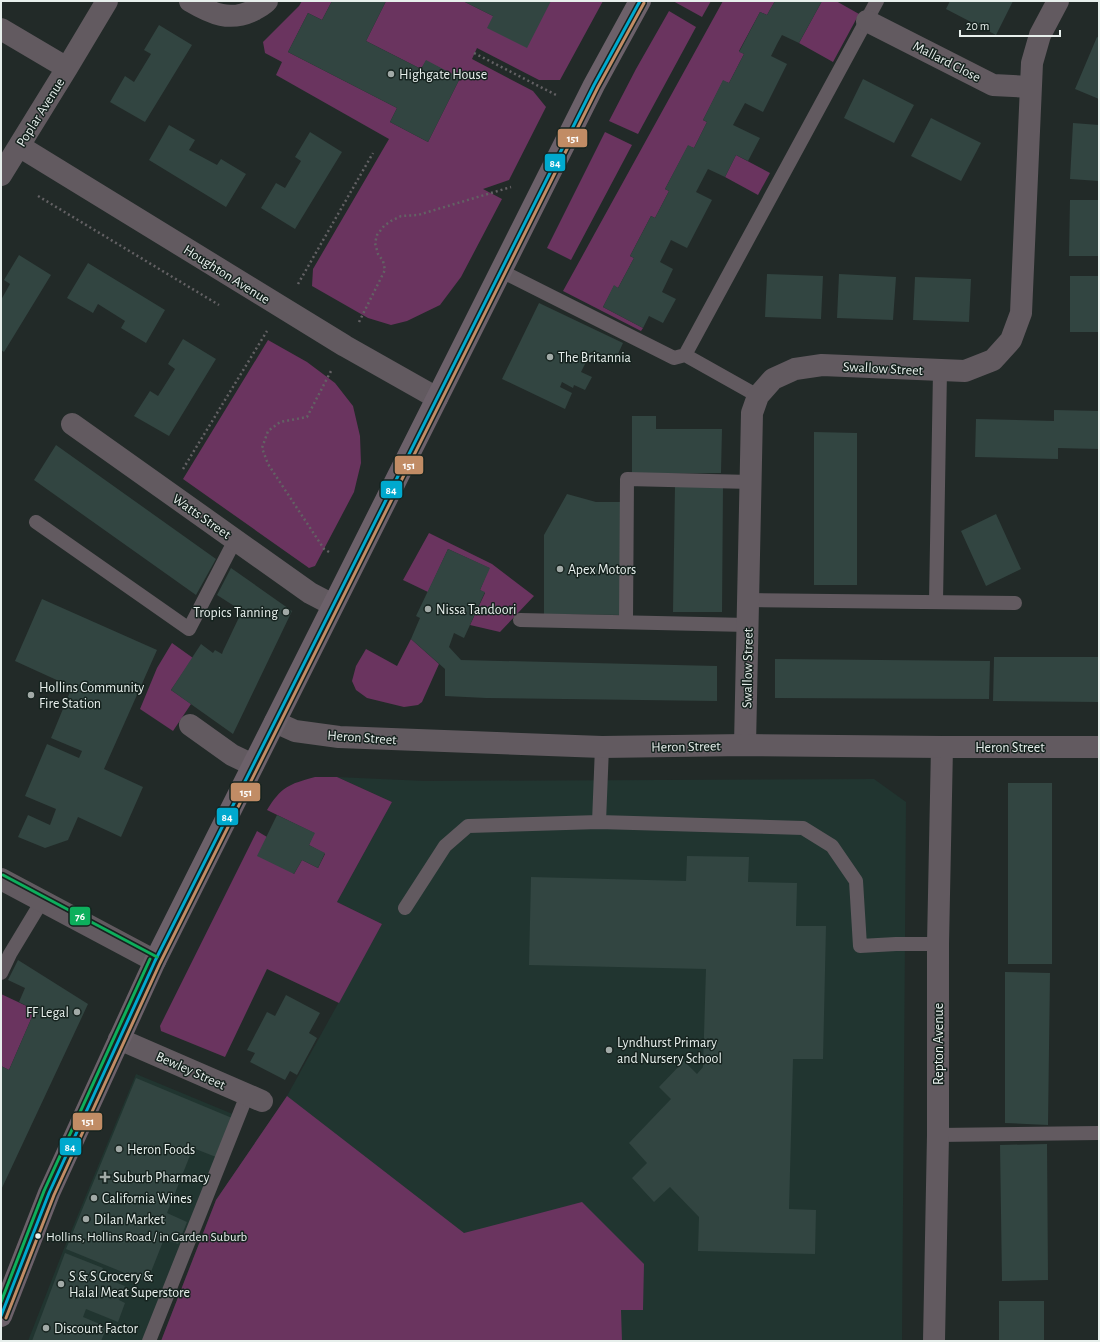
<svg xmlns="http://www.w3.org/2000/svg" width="1100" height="1342" font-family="'Alegreya Sans',sans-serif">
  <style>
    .built { fill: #213530 }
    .green { fill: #6a345f }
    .building { fill: #324541 }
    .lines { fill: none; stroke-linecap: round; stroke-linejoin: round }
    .path { stroke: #636164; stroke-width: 2.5; stroke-dasharray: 2 3; stroke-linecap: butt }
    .service { stroke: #625a60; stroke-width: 14 }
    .minor { stroke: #625a60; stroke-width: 22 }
    .tertiary { stroke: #625a60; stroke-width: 22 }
    .primary { stroke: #6c616a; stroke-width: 22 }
    .bus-1-casing { stroke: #16231f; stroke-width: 6 }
    .bus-2-casing { stroke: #16231f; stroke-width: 6 }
    .bus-3-casing { stroke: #16231f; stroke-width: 6 }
    .bus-1 { stroke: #00a9ce; stroke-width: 3 }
    .bus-2 { stroke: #c18c65; stroke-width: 3 }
    .bus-3 { stroke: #0daf5c; stroke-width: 3 }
    .poi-dot { fill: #a2aaa7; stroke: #16231f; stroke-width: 1.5 }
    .bus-dot { fill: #e7efec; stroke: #16231f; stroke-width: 1.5 }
    .labels { text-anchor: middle; stroke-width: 3; stroke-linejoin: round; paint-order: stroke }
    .bus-label { font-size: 13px; fill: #e7efec; stroke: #16231f; text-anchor: start }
    .street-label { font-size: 14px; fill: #e7efec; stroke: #16231f }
    .poi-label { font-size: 14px; fill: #e7efec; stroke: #16231f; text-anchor: start }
    .line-badge { stroke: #16231f; stroke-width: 1.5 }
    .badge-label { font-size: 11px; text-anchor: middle; font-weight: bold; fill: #fff }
  </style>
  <rect width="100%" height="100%" fill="#222a28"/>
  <!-- built -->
  <path class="built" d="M337 777 425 781 874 779 906 802 902 1341H161L216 1200 287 1096 382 924 337 902 392 802Z
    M136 1074 235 1115 144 1341H28L63 1251Z"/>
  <!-- green -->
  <path class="green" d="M302 1H332L322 20 308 13 288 52 397 108 390 122 428 142 460 78 426 61 421 69 366 41 386 1H463L493 16 551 1H603L560 80H539L477 48 472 59 533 91 546 107 509 180 483 189 502 199 461 277 440 305 407 321 391 325 368 318 312 286 313 269 389 139 276 75 282 62 265 53 263 42 299 6Z
    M673 1H711L702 17Z
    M723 1H775L767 15 760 12 739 51 744 54 729 83 723 81 703 120 707 122 694 148 688 146 665 189 669 191 655 218 651 216 630 256 634 258 618 288 614 286 603 307 643 328 641 331 563 291Z
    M822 1H836L859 14 833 62 799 43Z
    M669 11 696 27 638 134 609 121 636 69Z
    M605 132 632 145 571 260 547 248Z
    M736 155 770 173 758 195 725 177Z
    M268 340 307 362 335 383 353 406 360 436 361 463 354 492 315 566 309 568 183 479Z
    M429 533 492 564 534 596 500 632 470 625 485 593 480 590 489 568 448 549 428 592 403 580Z
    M411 639 439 664 422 702 418 705 404 707 367 698 356 690 352 681 356 666 366 649 397 666Z
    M172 643 193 658 171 690 191 704 173 731 140 709 157 668Z
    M315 777H337L392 802 337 902 382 924 339 1003 267 969 225 1057 161 1031 160 1026 257 831 267 837 294 874 302 860 318 868 325 854 309 845 314 833 267 810C281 787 289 784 315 777Z
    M1 994 35 1010 9 1070 1 1066Z
    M287 1096 464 1233 582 1202 644 1264 643 1310H621L622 1341H161L216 1200Z"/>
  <!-- building -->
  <path class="building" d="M332 1H386L366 41 421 69 426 60 460 78 428 142 390 122 397 108 288 52 308 13 322 20Z
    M463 1H551L527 48 487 28 493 16Z
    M775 1H822L799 43 782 35 777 44 771 56 787 64 763 112 745 103 733 125 760 138 748 161 736 155 725 177 708 169 696 192 712 200 687 248 671 240 660 262 673 269 662 292 676 299 663 323 649 316 643 328 603 307 614 285 618 288 634 258 630 256 651 216 655 218 669 191 665 189 688 145 694 148 707 122 703 120 723 80 729 83 744 54 739 52 760 12 767 15Z
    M950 1H1013L996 35 946 9Z
    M159 25 192 45 145 122 110 102 125 76 134 82 151 54 144 50Z
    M1097 37 1099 38V99L1075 89Z
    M863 79 914 105 894 143 844 118Z
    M931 118 981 143 961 181 911 156Z
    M1073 123 1099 125V181L1070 179Z
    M169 125 195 140 189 150 217 165 221 159 246 174 226 207 149 160Z
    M310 132 342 152 295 229 261 208 276 183 285 188 301 161 295 157Z
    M1070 200H1099V256H1069Z
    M19 255 51 275 4 352 1 350V300L10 284 4 280Z
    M88 263 165 310 146 343 121 328 125 321 98 304 93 313 67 298Z
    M767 274 823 276 821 319 765 317Z
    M839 274 896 277 893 320 837 318Z
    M1070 276H1099V332H1070Z
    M915 277 971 279 969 322 913 320Z
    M539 303 623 343 614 363 591 352 581 372 592 377 585 390 574 385 573 388 562 382 560 387 572 393 565 409 502 379Z
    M183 339 216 359 169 436 134 416 150 391 158 396 175 369 168 364Z
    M1054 410 1099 411V449L1058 448V459L975 457 976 419 1054 421Z
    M632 416H656V429H722L721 473 632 474Z
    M814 432 857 433V585H814Z
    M56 445 216 559 196 595 34 480Z
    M675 486 723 487 722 612H673Z
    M567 494 596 502H621L622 615 544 614V535Z
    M996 514 1021 569 986 586 961 531Z
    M448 549 490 568 480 590 485 592 464 638 454 633 449 647 461 660 717 666V701L486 698 445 696V669L411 639 420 618 416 616Z
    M231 568 292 611 233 734 171 690 201 644 213 653 215 650 222 654 223 651 242 611 217 595Z
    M42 599 157 650 104 769 143 787 121 837 78 817 68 840 45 848 18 837 28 815 50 825 56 809 25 796 47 744 79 758 82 751 51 738 72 687 15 661Z
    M994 657H1099V702L993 701Z
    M775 659 990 661 989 699 775 698Z
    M1008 783H1052V964H1008Z
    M277 815 315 833 309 845 325 853 318 868 302 860 294 874 257 856Z
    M687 856 749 857 748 882 797 883 796 926H826L823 1059H793L789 1209 816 1210 815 1254 698 1251 699 1217 670 1187 654 1202 632 1178 647 1163 629 1143 671 1099 659 1087 684 1061 697 1074 703 1067 706 969 529 965 531 877 686 881Z
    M18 960 88 1004 1 1190V1066L9 1070 35 1010 19 1002 25 988 8 980Z
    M1005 972 1050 973 1048 1125 1005 1123Z
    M286 995 320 1013 309 1033 317 1038 297 1075 290 1071 285 1080 250 1062 255 1053 247 1050 267 1012 275 1016Z
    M136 1078 232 1118 216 1157 193 1148 167 1213 187 1222 178 1244 164 1239 147 1282 66 1249Z
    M1047 1144 1048 1280 1002 1281 1000 1145Z
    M65 1253 103 1268 99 1276 125 1286 119 1300 125 1303 118 1322 86 1309 83 1317 107 1327 101 1341H32Z
    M999 1301H1044V1341H999Z"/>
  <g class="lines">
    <!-- path -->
    <path class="path" d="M474 53 558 96
      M38 196 219 305
      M298 284 373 153
      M359 322 385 270 383 261 378 254 375 243 377 235 384 226 391 221 401 216 418 215 511 187
      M183 469 267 331
      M329 552 324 549 268 464 262 448 268 431 280 422 307 417 331 371"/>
    <!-- service -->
    <path class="service" d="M501 271 674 358 685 355
      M758 396 685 355 877 1
      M36 522 189 629 235 540
      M748 600 1015 603
      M936 602 940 371
      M520 620 748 625
      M626 622 627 479 751 482
      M602 747 599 822 803 828 832 846 856 881 860 946 896 944H938
      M405 908 445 846 468 826 599 822
      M1 973 10 954 42 901
      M938 1135 1099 1133
      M149 1341 247 1095"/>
    <!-- minor -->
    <path class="minor" d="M190 1C212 14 230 22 254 10 259 7 264 5 267 1
      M867 21 993 85 1030 87
      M1 29 67 68
      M19 146 345 346 437 398
      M1 175 67 68 107 1
      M72 424 310 593 333 605
      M190 725 232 755 253 765
      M745 745 752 413 758 396 773 379 795 369 822 365 965 371 993 360 1011 340 1021 313 1032 63 1040 35 1058 1
      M119 1039 262 1101
      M934 1341 938 1135V944L942 747"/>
    <!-- tertiary -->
    <path class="tertiary" d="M275 722 295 731 339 737 602 747 745 745 942 747H1099
      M1 879 155 961"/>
    <!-- primary -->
    <path class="primary" d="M1 1316 49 1193 155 961 594 85 640 1"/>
    <!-- bus-1 casing -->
    <g class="bus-1-casing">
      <path id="bus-1" d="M1 1316 49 1193 155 961 594 85 640 1"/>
    </g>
    <!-- bus-2 casing -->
    <g class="bus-2-casing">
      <path id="bus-2" d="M6 1318 54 1195 160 963 598 87 644 3"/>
    </g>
    <!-- bus-3 casing -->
    <g class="bus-3-casing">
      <path id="bus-3" d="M3 875 157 957
        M1 1302 44 1191 150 959"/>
    </g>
    <!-- bus-1 -->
    <use href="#bus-1" class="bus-1"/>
    <!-- bus-2 -->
    <use href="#bus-2" class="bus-2"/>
    <!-- bus-3 -->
    <use href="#bus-3" class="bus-3"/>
  </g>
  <!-- markers -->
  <g class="poi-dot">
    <circle cx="391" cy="74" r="4"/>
    <circle cx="550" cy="357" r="4"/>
    <circle cx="560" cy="569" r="4"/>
    <circle cx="428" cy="609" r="4"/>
    <circle cx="286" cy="612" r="4"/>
    <circle cx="31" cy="695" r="4"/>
    <circle cx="77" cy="1012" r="4"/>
    <circle cx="609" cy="1050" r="4"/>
    <circle cx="119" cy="1149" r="4"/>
    <path d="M103 1171h4v4h4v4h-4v4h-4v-4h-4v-4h4z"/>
    <circle cx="94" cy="1198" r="4"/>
    <circle cx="86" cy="1219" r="4"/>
    <circle cx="61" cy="1284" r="4"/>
    <circle cx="46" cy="1328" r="4"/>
  </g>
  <circle class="bus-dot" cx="38" cy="1236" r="3.5"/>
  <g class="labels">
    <!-- bus labels -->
    <g class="bus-label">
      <text x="46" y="1241">Hollins, Hollins Road / in Garden Suburb</text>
    </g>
    <!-- street labels -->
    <g class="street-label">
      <text transform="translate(947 61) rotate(27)" y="5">Mallard Close</text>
      <text transform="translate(40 112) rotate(-58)" y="5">Poplar Avenue</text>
      <text transform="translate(227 274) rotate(32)" y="5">Houghton Avenue</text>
      <text transform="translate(883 368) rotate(3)" y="5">Swallow Street</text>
      <text transform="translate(202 516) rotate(35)" y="5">Watts Street</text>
      <text transform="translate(747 668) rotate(-89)" y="5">Swallow Street</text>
      <text transform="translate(362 737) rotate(4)" y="5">Heron Street</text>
      <text transform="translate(686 746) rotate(-1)" y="5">Heron Street</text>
      <text x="1010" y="752">Heron Street</text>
      <text transform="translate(938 1044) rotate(-90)" y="5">Repton Avenue</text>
      <text transform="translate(191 1070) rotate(24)" y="5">Bewley Street</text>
    </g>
    <!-- poi labels -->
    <g class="poi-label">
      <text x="399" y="79">Highgate House</text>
      <text x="558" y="362">The Britannia</text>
      <text x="568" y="574">Apex Motors</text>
      <text x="436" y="614">Nissa Tandoori</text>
      <text x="278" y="617" text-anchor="end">Tropics Tanning</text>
      <text x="39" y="692">Hollins Community<tspan x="39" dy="16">Fire Station</tspan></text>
      <text x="69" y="1017" text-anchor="end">FF Legal</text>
      <text x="617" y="1047">Lyndhurst Primary<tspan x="617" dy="16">and Nursery School</tspan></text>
      <text x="127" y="1154">Heron Foods</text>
      <text x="113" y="1182">Suburb Pharmacy</text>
      <text x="102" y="1203">California Wines</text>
      <text x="94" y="1224">Dilan Market</text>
      <text x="69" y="1281">S &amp; S Grocery &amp;<tspan x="69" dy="16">Halal Meat Superstore</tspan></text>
      <text x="54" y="1333">Discount Factor</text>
    </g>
  </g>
  <g class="line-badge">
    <rect x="557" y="128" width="31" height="20" rx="4" fill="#c18c65"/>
    <rect x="544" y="153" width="22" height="19" rx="4" fill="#00a9ce"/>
    <rect x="394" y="455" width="30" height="20" rx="4" fill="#c18c65"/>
    <rect x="380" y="480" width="23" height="19" rx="4" fill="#00a9ce"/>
    <rect x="230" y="782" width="31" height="20" rx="4" fill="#c18c65"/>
    <rect x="216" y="807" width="23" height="19" rx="4" fill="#00a9ce"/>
    <rect x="69" y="906" width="22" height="20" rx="4" fill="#0daf5c"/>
    <rect x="72" y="1112" width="31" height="19" rx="4" fill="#c18c65"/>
    <rect x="59" y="1137" width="23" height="19" rx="4" fill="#00a9ce"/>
  </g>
  <g class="badge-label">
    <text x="573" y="142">151</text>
    <text x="555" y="167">84</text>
    <text x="409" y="469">151</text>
    <text x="391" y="494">84</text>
    <text x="246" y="796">151</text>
    <text x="227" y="821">84</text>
    <text x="80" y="920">76</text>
    <text x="88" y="1125">151</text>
    <text x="70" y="1151">84</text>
  </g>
  <!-- border -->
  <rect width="1100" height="1342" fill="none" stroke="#e7efec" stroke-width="4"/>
  <!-- scale -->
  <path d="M960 30v6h100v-6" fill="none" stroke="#e7efec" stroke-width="2"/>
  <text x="966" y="30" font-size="12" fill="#e7efec" stroke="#16231f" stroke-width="3" paint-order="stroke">20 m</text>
</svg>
